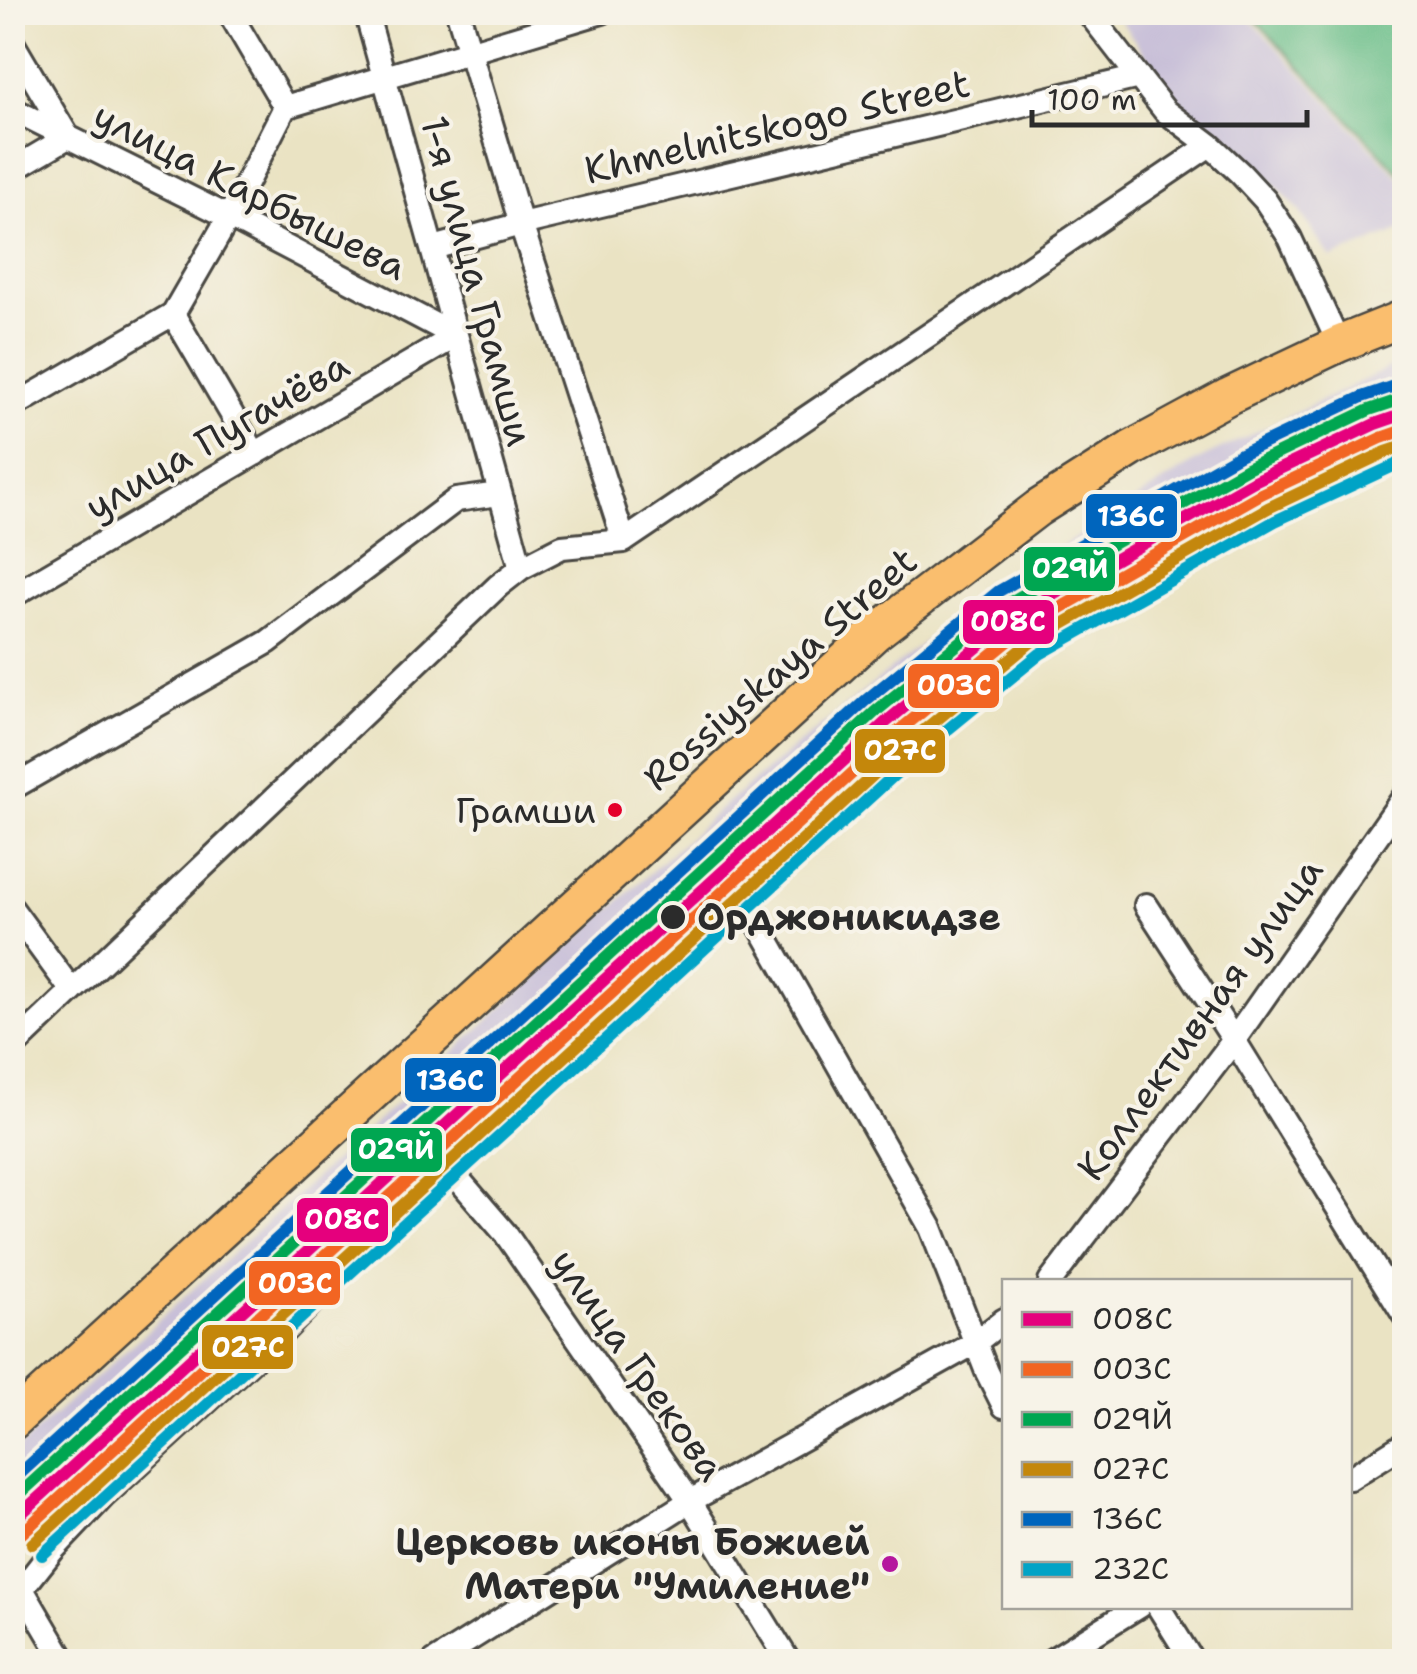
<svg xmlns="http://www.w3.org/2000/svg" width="1417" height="1674" font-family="'Shantell Sans',sans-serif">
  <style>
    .industrial { fill: #c8bfd8 }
    .forest { fill: #6ec08c; stroke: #4c765c; stroke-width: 2.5 }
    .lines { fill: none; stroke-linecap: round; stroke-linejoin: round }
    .minor-casing { stroke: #484742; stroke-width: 28 }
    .primary-casing { stroke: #484742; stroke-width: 40 }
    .minor { stroke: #fff; stroke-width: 22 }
    .primary { stroke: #fabe6e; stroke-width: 35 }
    .rail-1-casing { stroke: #f7f3e8; stroke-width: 20 }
    .rail-2-casing { stroke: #f7f3e8; stroke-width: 20 }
    .rail-3-casing { stroke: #f7f3e8; stroke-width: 20 }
    .rail-4-casing { stroke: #f7f3e8; stroke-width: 20 }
    .rail-5-casing { stroke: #f7f3e8; stroke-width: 20 }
    .rail-6-casing { stroke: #f7f3e8; stroke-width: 20 }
    .rail-1 { stroke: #e5007d; stroke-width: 12 }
    .rail-2 { stroke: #f26522; stroke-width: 12 }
    .rail-3 { stroke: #00a651; stroke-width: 12 }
    .rail-4 { stroke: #c4870b; stroke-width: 12 }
    .rail-5 { stroke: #0065bd; stroke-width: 12 }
    .rail-6 { stroke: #02a3c6; stroke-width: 12 }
    .bus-dot { fill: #e4002b; stroke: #f7f3e8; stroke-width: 4 }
    .stop-dot { fill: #2b2b2b; stroke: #f7f3e8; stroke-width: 4 }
    .poi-dot { fill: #b5179e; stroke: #f7f3e8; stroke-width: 4 }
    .labels { text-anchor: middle; stroke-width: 8; stroke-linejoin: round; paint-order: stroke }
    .bus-label { font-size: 36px; fill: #2b2b2b; stroke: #f7f3e8; text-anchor: end }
    .street-label { font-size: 38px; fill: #2b2b2b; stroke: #f7f3e8 }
    .stop-label { font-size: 38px; font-weight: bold; fill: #2b2b2b; stroke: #f7f3e8; text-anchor: start }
    .poi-label { font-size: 38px; font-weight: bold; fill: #2b2b2b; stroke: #f7f3e8; text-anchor: end }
    .line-badge { stroke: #f7f3e8; stroke-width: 4 }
    .badge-label { font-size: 28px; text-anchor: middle; font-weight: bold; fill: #fff }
  </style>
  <rect width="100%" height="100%" fill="#f7f3e8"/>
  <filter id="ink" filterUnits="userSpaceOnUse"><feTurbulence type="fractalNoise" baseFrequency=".01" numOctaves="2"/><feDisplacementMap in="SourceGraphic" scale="20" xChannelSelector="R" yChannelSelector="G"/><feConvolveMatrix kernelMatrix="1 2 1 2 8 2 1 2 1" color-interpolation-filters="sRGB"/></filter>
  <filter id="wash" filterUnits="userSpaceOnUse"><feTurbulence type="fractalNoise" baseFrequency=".0048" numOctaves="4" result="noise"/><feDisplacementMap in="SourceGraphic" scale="40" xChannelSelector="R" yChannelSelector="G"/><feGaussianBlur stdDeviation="2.25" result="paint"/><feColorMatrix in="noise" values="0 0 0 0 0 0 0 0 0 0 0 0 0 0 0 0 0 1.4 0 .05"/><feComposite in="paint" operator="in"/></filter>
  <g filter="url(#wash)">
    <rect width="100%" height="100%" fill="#eae3c3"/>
    <!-- industrial -->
    <path class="industrial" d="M1115 13H1244L1404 183V229L1331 258 1298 209 1240 149 1184 109Z
      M1404 361V430L1339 459 1001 660 13 1547V1453L729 801 967 607 1198 460Z"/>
    <!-- forest -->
    <path class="forest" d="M1249 13H1404V178Z"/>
  </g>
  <g filter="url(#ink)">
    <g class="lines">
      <!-- minor casing -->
      <g class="minor-casing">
        <path id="minor" d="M229 12 285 107
          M366 12 521 568
          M458 12 521 224 624 541
          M1088 12 1165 111 1210 145 1240 173 1265 200 1290 238 1332 329
          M12 42 68 137 12 170
          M12 109 229 217 456 336
          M433 248 521 224 1139 77
          M173 314 255 454
          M12 407 173 314 229 217 285 107 602 12
          M12 596 456 336
          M12 788 268 642 456 500 499 494
          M746 902 931 1228 987 1372 1004 1406
          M1146 905 1234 1040 1404 1315
          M12 909 72 991
          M12 1048 498 586 521 568 562 547 624 541 1210 145
          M448 1167 505 1233 690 1501 789 1662
          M1050 1282 1234 1040 1404 797
          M1350 1478 1404 1444
          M22 1589 65 1662
          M12 1597 22 1589 52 1551 104 1496 282 1333 412 1201 563 1061 675 948 746 902 818 829 969 695 1061 620 1178 544 1261 497 1372 448 1404 437
          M1158 1606 1193 1662
          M434 1662 690 1501 975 1343 1004 1320
          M1049 1662 1139 1606"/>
      </g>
      <!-- primary casing -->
      <g class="primary-casing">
        <path id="primary" d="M12 1422 875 633 1038 508 1131 449 1229 396 1339 344 1404 318"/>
      </g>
      <!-- minor -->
      <use href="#minor" class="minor"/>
      <!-- primary -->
      <use href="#primary" class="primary"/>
      <!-- rail-1 casing -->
      <g class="rail-1-casing">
        <path id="rail-1" d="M12 1522 885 723 1014 617 1254 481 1375 424 1404 414"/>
      </g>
      <!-- rail-2 casing -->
      <g class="rail-2-casing">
        <path id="rail-2" d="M22 1533 895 734 1023 629 1261 494 1381 438 1404 430"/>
      </g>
      <!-- rail-3 casing -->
      <g class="rail-3-casing">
        <path id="rail-3" d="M12 1501 875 712 1007 604 1247 468 1369 410 1399 400"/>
      </g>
      <!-- rail-4 casing -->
      <g class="rail-4-casing">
        <path id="rail-4" d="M32 1544 905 746 1031 642 1268 508 1386 452 1404 446"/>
      </g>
      <!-- rail-5 casing -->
      <g class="rail-5-casing">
        <path id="rail-5" d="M12 1481 865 701 999 591 1239 455 1362 397 1394 386"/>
      </g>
      <!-- rail-6 casing -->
      <g class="rail-6-casing">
        <path id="rail-6" d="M42 1555 914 757 1040 654 1275 521 1404 461"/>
      </g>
      <!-- rail-1 -->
      <use href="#rail-1" class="rail-1"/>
      <!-- rail-2 -->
      <use href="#rail-2" class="rail-2"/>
      <!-- rail-3 -->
      <use href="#rail-3" class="rail-3"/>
      <!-- rail-4 -->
      <use href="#rail-4" class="rail-4"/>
      <!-- rail-5 -->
      <use href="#rail-5" class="rail-5"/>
      <!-- rail-6 -->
      <use href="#rail-6" class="rail-6"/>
    </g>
  </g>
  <!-- markers -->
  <circle class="bus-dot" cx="615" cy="810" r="9"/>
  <circle class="stop-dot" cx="673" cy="917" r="14"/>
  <circle class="poi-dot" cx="890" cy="1564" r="10"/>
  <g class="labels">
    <!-- bus labels -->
    <g class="bus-label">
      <text x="596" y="823">Грамши</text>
    </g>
    <!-- street labels -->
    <g class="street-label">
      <text transform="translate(777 127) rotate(-13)" y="13">Khmelnitskogo Street</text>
      <text transform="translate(250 191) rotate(27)" y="13">улица Карбышева</text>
      <text transform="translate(477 281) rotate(75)" y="13">1-я улица Грамши</text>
      <text transform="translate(217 436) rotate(-30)" y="13">улица Пугачёва</text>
      <text transform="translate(780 669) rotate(-41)" y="13">Rossiyskaya Street</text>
      <text transform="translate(1200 1019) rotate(-54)" y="13">Коллективная улица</text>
      <text transform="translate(638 1365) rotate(55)" y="13">улица Грекова</text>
    </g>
    <!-- stop labels -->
    <g class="stop-label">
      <text x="697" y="930">Орджоникидзе</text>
    </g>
    <!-- poi labels -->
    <g class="poi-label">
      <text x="870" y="1555">Церковь иконы Божией<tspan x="870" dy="44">Матери "Умиление"</tspan></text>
    </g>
  </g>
  <g class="line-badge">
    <rect x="1084" y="492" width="95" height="48" rx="10" fill="#0065bd"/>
    <rect x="1022" y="545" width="95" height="48" rx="10" fill="#00a651"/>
    <rect x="961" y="598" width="95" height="48" rx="10" fill="#e5007d"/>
    <rect x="906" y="662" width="95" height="48" rx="10" fill="#f26522"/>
    <rect x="853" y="727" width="94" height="48" rx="10" fill="#c4870b"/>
    <rect x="403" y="1056" width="95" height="48" rx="10" fill="#0065bd"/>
    <rect x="349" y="1126" width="95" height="48" rx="10" fill="#00a651"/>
    <rect x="295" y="1196" width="95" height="48" rx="10" fill="#e5007d"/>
    <rect x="247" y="1259" width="95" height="48" rx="10" fill="#f26522"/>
    <rect x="200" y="1323" width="95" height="48" rx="10" fill="#c4870b"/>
  </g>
  <g class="badge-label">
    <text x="1131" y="526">136С</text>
    <text x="1070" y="578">029Й</text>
    <text x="1008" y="631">008С</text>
    <text x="954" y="695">003С</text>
    <text x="900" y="760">027С</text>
    <text x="450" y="1090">136С</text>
    <text x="396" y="1159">029Й</text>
    <text x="342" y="1229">008С</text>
    <text x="295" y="1293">003С</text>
    <text x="248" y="1357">027С</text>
  </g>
  <!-- margin -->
  <rect width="1417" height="1674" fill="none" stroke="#f7f3e8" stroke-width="50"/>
  <!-- legend -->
  <rect x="1002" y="1279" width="350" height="330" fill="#f7f3e8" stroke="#a5a39c" stroke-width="2.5"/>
  <rect x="1022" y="1312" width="50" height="15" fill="#e5007d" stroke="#a5a39c" stroke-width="2.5"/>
  <text x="1092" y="1329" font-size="30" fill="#2b2b2b">008С</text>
  <rect x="1022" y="1362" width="50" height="15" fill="#f26522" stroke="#a5a39c" stroke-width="2.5"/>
  <text x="1092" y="1379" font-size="30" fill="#2b2b2b">003С</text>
  <rect x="1022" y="1412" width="50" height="15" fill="#00a651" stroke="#a5a39c" stroke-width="2.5"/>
  <text x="1092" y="1429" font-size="30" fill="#2b2b2b">029Й</text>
  <rect x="1022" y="1462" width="50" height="15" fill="#c4870b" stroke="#a5a39c" stroke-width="2.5"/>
  <text x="1092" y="1479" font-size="30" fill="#2b2b2b">027С</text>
  <rect x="1022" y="1512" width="50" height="15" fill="#0065bd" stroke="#a5a39c" stroke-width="2.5"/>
  <text x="1092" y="1529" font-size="30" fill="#2b2b2b">136С</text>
  <rect x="1022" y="1562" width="50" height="15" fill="#02a3c6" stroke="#a5a39c" stroke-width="2.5"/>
  <text x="1092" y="1579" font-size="30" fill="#2b2b2b">232C</text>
  <!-- scale -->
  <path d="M1032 110v15h275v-15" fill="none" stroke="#2b2b2b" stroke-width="5"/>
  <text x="1047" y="110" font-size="30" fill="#2b2b2b" stroke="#f7f3e8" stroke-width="8" paint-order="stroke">100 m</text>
</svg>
